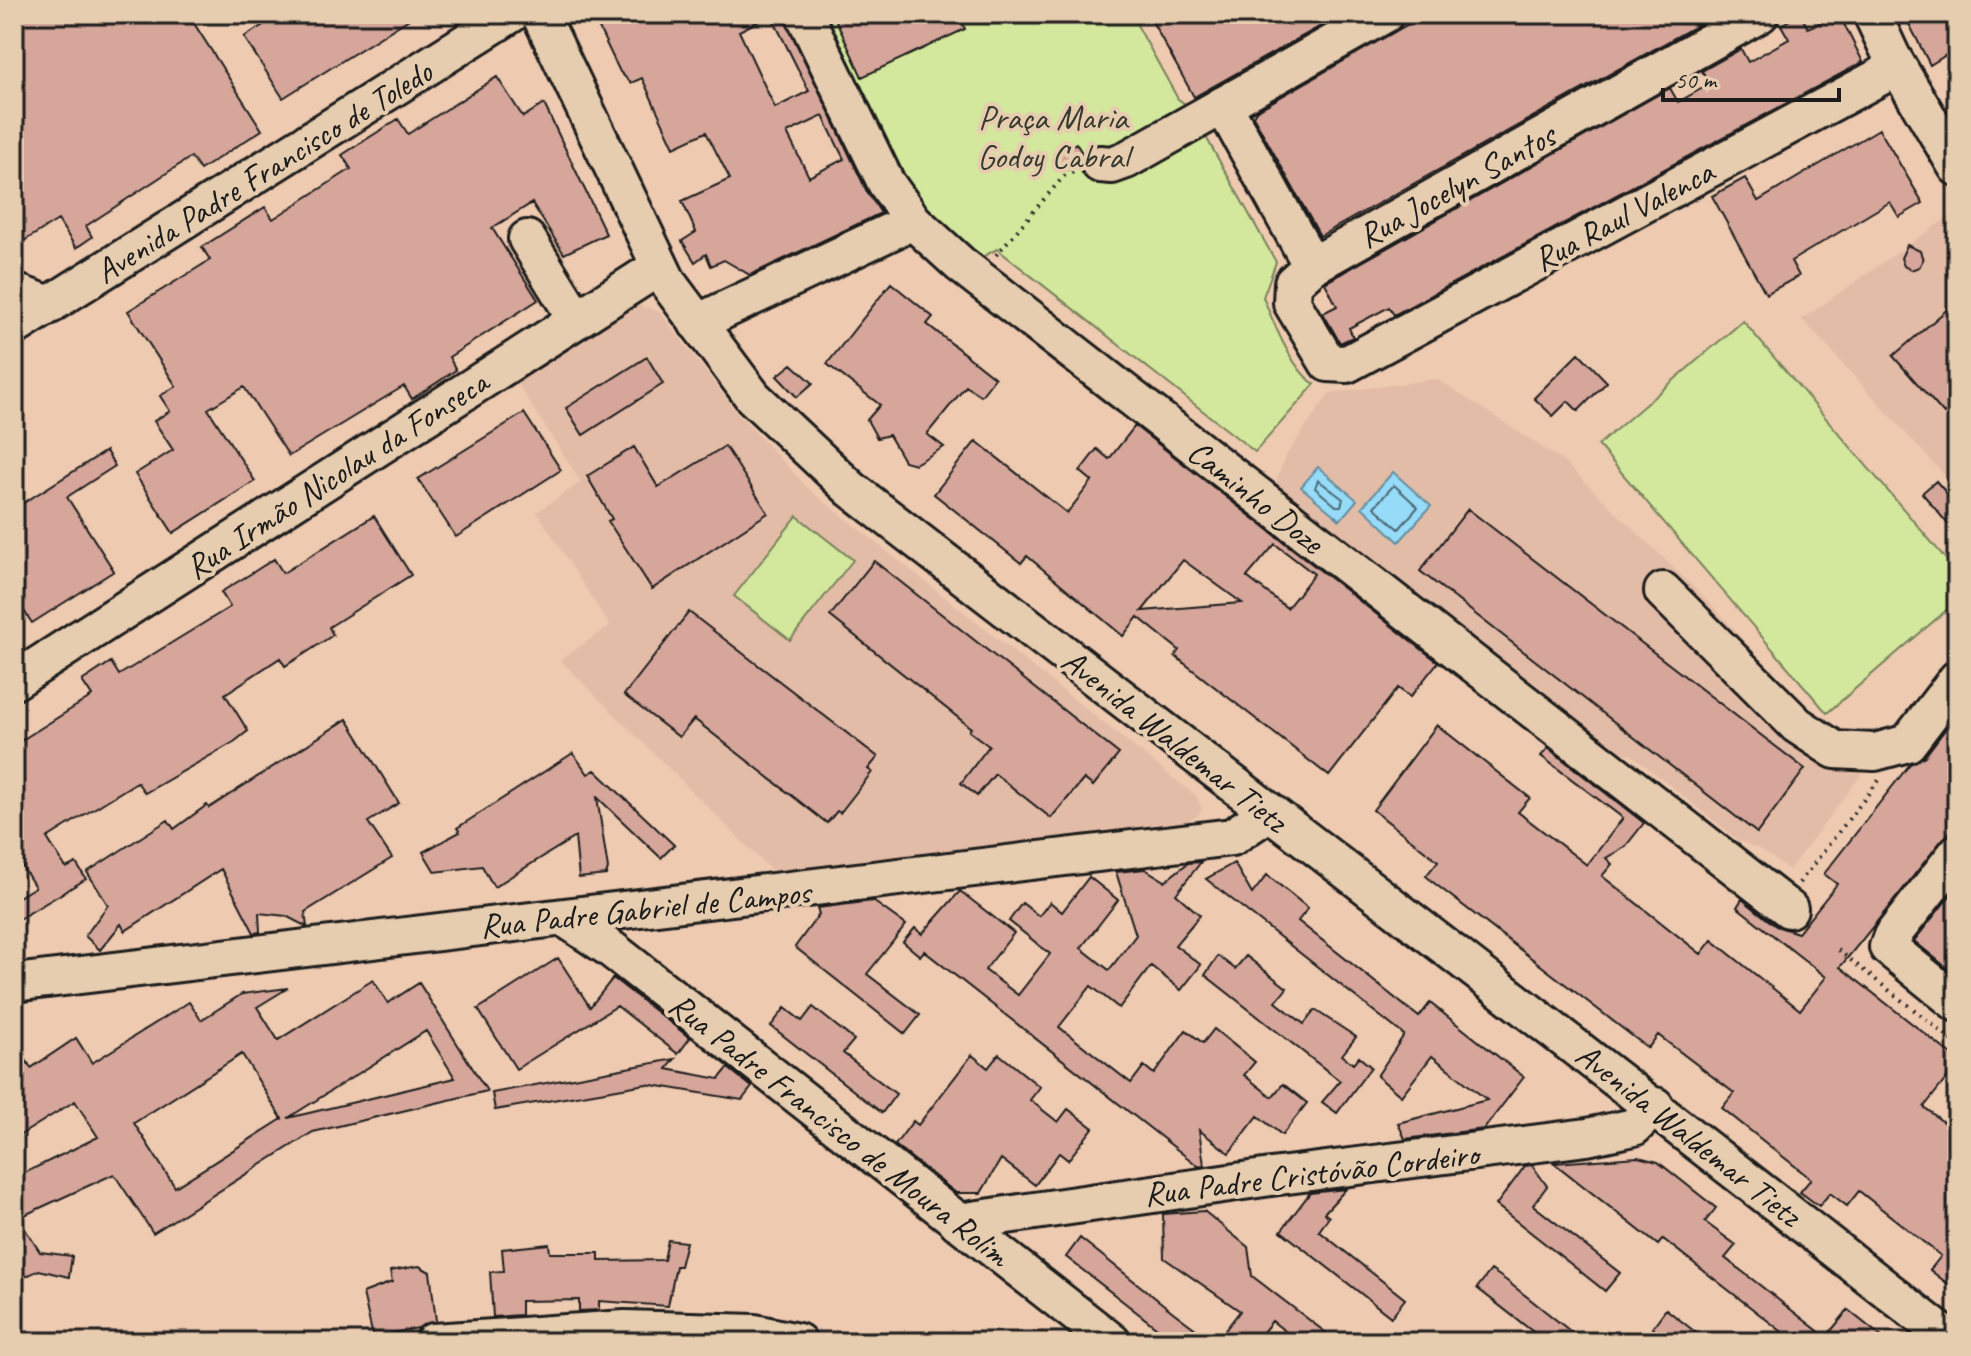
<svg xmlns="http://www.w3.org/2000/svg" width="1971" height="1356" font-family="Caveat,sans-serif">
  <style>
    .built { fill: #e3bca7 }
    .green { fill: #d3e89d; stroke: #78825c; stroke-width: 2 }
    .water { fill: #96dbf8; stroke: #658fa0; stroke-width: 2 }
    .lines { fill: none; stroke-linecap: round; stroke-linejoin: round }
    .shore { stroke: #4d6874; stroke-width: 2 }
    .building { fill: #d6a69b; stroke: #1c1c1c; stroke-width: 2; fill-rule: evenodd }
    .minor-casing { stroke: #1c1c1c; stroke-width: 42 }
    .path { stroke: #1c1c1c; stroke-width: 4; stroke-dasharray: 2 6; stroke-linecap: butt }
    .minor { stroke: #e7cdaf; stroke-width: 36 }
    .labels { text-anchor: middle; stroke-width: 8; stroke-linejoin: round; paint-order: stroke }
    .park-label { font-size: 34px; fill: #373b2f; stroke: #e7cdaf }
    .street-label { font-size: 34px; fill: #1c1c1c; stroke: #e7cdaf }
  </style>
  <rect width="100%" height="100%" fill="#eecab1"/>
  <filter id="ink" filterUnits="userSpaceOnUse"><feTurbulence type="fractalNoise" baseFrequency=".0125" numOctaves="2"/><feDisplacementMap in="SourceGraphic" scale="16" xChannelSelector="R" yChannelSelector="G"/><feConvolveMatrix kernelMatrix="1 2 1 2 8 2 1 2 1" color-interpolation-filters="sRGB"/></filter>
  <g filter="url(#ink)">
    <!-- built -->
    <path class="built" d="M1954 213 1957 216V489L1802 319Z
      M634 304 660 312 739 415 812 492 1196 796 1202 809 1197 816 1188 821 772 871 560 660 610 626 537 512 581 482 515 380Z
      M1437 379 1563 461 1712 605 1803 707 1842 732 1860 734 1868 766 1789 870 1763 851 1739 841 1631 754H1614L1274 486 1287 454 1330 393Z"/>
    <!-- green -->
    <path class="green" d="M820 14H1131L1178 99 1220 128 1206 137 1276 262 1263 297C1273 321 1292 371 1315 384L1255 452 997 249 973 262 900 176Z
      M1743 321 1957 572V601L1827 713 1598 445Z
      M797 516 853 560 790 640 734 596Z"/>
    <!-- water -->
    <path class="water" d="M1318 467 1357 500 1340 520 1301 487Z
      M1393 472 1431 506 1399 542 1362 507Z"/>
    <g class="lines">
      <!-- shore -->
      <path class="shore" d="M1318 480 1343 499 1341 506H1336L1315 488Z
        M1394 485 1418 507 1399 529 1374 507Z"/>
    </g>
    <!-- building -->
    <path class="building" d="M14 14H188L262 130 200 170 191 157 86 226 92 237 76 248 58 220 14 247V119L21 115 14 104Z
      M281 14H417L283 98 244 37Z
      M608 14H783L867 192 881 213 750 275 724 260 711 266 706 254 695 262 682 241 696 232 682 201 730 179 706 132 674 147 642 78 631 83 620 72 595 20ZM771 15 809 91 775 108 739 31ZM823 116 844 159 809 177 787 133Z
      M833 14H958L965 29 862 77Z
      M1148 14H1342L1194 97Z
      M1426 14H1717L1320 236 1253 116 1256 111Z
      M1800 14 1808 28 1839 14 1863 62 1394 315 1389 307 1349 328 1353 337 1340 343 1323 313 1337 306 1325 283 1670 88 1678 102 1710 84 1702 71 1741 49 1748 62 1789 39 1781 25Z
      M1904 14H1957V48L1930 65Z
      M497 77 523 117 544 104 606 234 564 254 532 203 492 228 538 300 449 357 456 370 412 399 404 386 289 456 244 387 208 409 255 481 173 533 135 474 173 450 154 421 170 411 160 396 176 386 128 311 210 260 202 247 265 207 273 219 351 169 342 155 398 119 408 134Z
      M1879 129 1923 203 1899 217 1890 202 1791 261 1799 276 1766 294 1712 196 1745 178 1758 201Z
      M1076 143 1082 153 1079 165 1062 171 1054 156Z
      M1907 245 1920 251 1923 260 1919 267 1911 270 1904 266 1901 258Z
      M891 283 933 317 927 324 995 378 981 396 966 386 927 434 944 447 915 464 904 461 889 435 877 438 867 420 880 405 827 364Z
      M1957 301V403L1944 414 1893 356Z
      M1579 353 1607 382 1578 411 1568 401 1553 416 1534 398Z
      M647 357 663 384 583 435 566 408Z
      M792 364 813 383 797 397 777 376Z
      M524 413 561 470 456 537 418 479Z
      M1135 426 1438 662 1410 697 1398 688 1329 776 1175 656 1179 650 1138 617 1123 636 1027 556 1021 563 934 494 976 441 1067 513 1092 481 1080 471 1097 449 1109 459ZM1275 544 1314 574 1287 608 1247 577ZM1183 560 1242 603 1142 611Z
      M725 446 768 513 652 589 608 521 612 519 587 476 634 447 658 487Z
      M106 451 115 466 67 497 114 571 32 623 14 596V509Z
      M1936 481 1957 505V535L1922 493Z
      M1468 509 1805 769 1757 833 1420 571Z
      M374 516 411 575 329 627 333 635 309 651 285 666 280 658 225 694 248 731 234 742 145 793 137 782 47 838 66 868 76 863 86 879 14 922V900L35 887 14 853V745L92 696 82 681 111 662 119 675 230 607 221 592 252 573 274 559 283 573Z
      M874 561 1119 754 1093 786 1084 779 1051 818 995 774 977 796 961 783 989 746 969 731 971 728 830 616Z
      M689 612 878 757 868 769 872 772 840 813 837 811 827 823 694 719 679 737 624 695Z
      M1957 714V823L1840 967 1957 1059V1065L1924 1107 1957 1133V1291L1930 1270 1941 1256 1859 1191 1847 1206 1830 1193 1819 1206 1800 1192 1811 1179 1722 1108 1734 1093 1658 1035 1648 1048 1434 883 1426 876 1438 861 1373 810 1437 725 1530 798 1518 812 1587 865 1623 818 1541 756 1548 748 1644 823 1625 847 1606 858 1612 864 1602 876 1701 954 1712 940 1800 1010 1826 977 1737 907 1742 899 1776 926 1798 933 1837 884 1824 874 1910 764 1925 756Z
      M347 719 399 803 368 822 392 858 305 912 307 927 286 916 259 913 260 932 254 933 221 869 125 931 121 924 100 950 85 936 108 905 87 872 168 820 174 829 207 805 209 808Z
      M573 753 588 774 595 770 674 845 661 858 597 797 608 869 606 875 579 878 575 837 494 887 482 866 435 872 423 852 460 832 457 828Z
      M1201 862 1176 894 1200 915 1175 945 1201 965 1181 990 1151 966 1119 1008 1091 986 1059 1027 1131 1083 1144 1066 1154 1074 1186 1030 1203 1043 1214 1029 1255 1062 1244 1075 1272 1097 1283 1084 1307 1103 1282 1135 1258 1116 1229 1153 1199 1130 1204 1165 1198 1166 924 951 920 956 903 942 915 928 922 934 960 891 1014 933 985 970 1018 995 1050 954 1009 921 1022 903 1039 916 1050 902 1062 912 1089 877 1118 900 1081 948 1109 970 1136 935 1116 872 1145 869 1165 881 1188 863Z
      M1234 863 1252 894 1267 875 1308 908 1298 921 1419 1017 1430 1003 1524 1077 1484 1129 1405 1139 1398 1123 1487 1100 1432 1056 1401 1096 1377 1076 1404 1035 1206 879Z
      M1957 887V976L1914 941Z
      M873 901 906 925 867 974 920 1015 905 1034 795 947 819 914 817 908Z
      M1218 956 1235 969 1246 956 1287 988 1276 1002 1304 1024 1315 1010 1356 1037 1342 1055 1353 1064 1359 1057 1371 1067 1337 1113 1322 1102 1340 1081 1205 975Z
      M558 958 590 1007 613 978 690 1038 678 1054 617 1006 516 1069 478 1009Z
      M373 980 388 1003 419 983 487 1091 313 1132 153 1233 114 1174 18 1218 40 1252 72 1256 69 1277 39 1270 14 1282V1178L98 1137 75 1101 14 1139V1041L31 1068 76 1038 92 1063 189 1002 201 1020 242 994 288 988 257 1007 278 1040ZM426 1031 455 1078 288 1118ZM242 1054 282 1119 175 1187 134 1123Z
      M813 1007 854 1040 843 1053 896 1094 882 1113 771 1026 785 1008 802 1021Z
      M999 1054 1040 1087 1030 1100 1058 1122 1068 1109 1093 1128 1068 1160 1059 1153 1035 1185 1001 1159 981 1193H956L895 1145 913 1121 918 1125 972 1055 988 1068Z
      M675 1059 667 1069 719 1079 728 1068 752 1087 742 1100 646 1084 495 1110 492 1093Z
      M1638 1157 1658 1162 1716 1208 1705 1222 1736 1245 1725 1258 1826 1337 1848 1310 1888 1342H1795L1663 1239 1658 1245 1554 1163Z
      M1532 1165 1547 1186 1533 1205 1620 1273 1605 1291 1496 1205 1525 1166Z
      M1346 1189 1324 1213 1329 1217 1319 1231 1405 1299 1391 1317 1281 1231 1310 1193Z
      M1204 1211 1248 1247 1252 1276 1338 1342H1299L1272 1321 1255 1342H1216L1240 1311 1164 1258 1163 1214Z
      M1080 1238 1173 1312 1213 1342H1175L1066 1257Z
      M668 1240 686 1242 680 1266H676L668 1306 599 1301V1310L579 1311V1300L521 1301V1315L493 1317 490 1272 504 1271 502 1249 549 1244 550 1253H599V1261L664 1260Z
      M419 1266 430 1272 436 1321 418 1328 373 1337 363 1293 392 1282 390 1271Z
      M1491 1270 1507 1281 1584 1342H1546L1477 1288Z
      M1666 1309 1708 1342H1670L1652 1328Z"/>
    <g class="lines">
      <!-- minor casing -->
      <g class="minor-casing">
        <path id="minor" d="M540 14 668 283 753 397 851 489C1218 774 1589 1054 1953 1342
          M804 14 886 183 913 221 960 264 1789 909
          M1872 14 1892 57 1957 167
          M1223 105 1312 266 1760 14
          M1100 164 1112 165 1126 160 1385 14
          M527 239 577 320
          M1312 266 1293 283 1292 303 1328 363 1347 364 1898 67
          M14 292 50 305
          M697 323 913 221
          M14 327 511 14
          M1663 591 1797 725 1835 750 1875 752 1908 743 1957 679
          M14 681 659 267
          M1957 853 1892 936 1888 947 1957 1003
          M566 919 611 949 1112 1342
          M14 983 1232 837 1268 813
          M958 1222 1271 1177 1587 1137 1634 1127 1655 1106
          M433 1342 625 1329 755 1333 798 1342"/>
      </g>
      <!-- path -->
      <path class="path" d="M996 255 1064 176 1074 172
        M1799 883 1880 779
        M1838 950 1957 1044"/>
      <!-- minor -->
      <use href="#minor" class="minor"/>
    </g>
  </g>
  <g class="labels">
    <!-- park labels -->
    <g class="park-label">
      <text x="1053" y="129">Praça Maria<tspan x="1053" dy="39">Godoy Cabral</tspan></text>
    </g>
    <!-- street labels -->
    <g class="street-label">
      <text transform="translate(263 171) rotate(-32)" y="12">Avenida Padre Francisco de Toledo</text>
      <text transform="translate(1456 185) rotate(-29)" y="12">Rua Jocelyn Santos</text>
      <text transform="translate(1623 215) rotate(-28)" y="12">Rua Raul Valenca</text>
      <text transform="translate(336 474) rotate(-33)" y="12">Rua Irmão Nicolau da Fonseca</text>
      <text transform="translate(1256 496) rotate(38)" y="12">Caminho Doze</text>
      <text transform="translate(1175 740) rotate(38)" y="12">Avenida Waldemar Tietz</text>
      <text transform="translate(645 908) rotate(-6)" y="12">Rua Padre Gabriel de Campos</text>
      <text transform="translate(840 1129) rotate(38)" y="12">Rua Padre Francisco de Moura Rolim</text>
      <text transform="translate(1689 1134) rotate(38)" y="12">Avenida Waldemar Tietz</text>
      <text transform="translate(1311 1173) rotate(-7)" y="12">Rua Padre Cristóvão Cordeiro</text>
    </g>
  </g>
  <!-- margin -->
  <rect width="1971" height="1356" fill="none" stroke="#e7cdaf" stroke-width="48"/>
  <rect x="24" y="24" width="1923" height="1308" fill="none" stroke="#1c1c1c" stroke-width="3" filter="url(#ink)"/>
  <!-- scale -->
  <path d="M1663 88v12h176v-12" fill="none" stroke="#1c1c1c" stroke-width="4"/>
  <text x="1675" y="88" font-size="24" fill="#1c1c1c" stroke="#e7cdaf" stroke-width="6" paint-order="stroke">50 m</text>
</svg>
